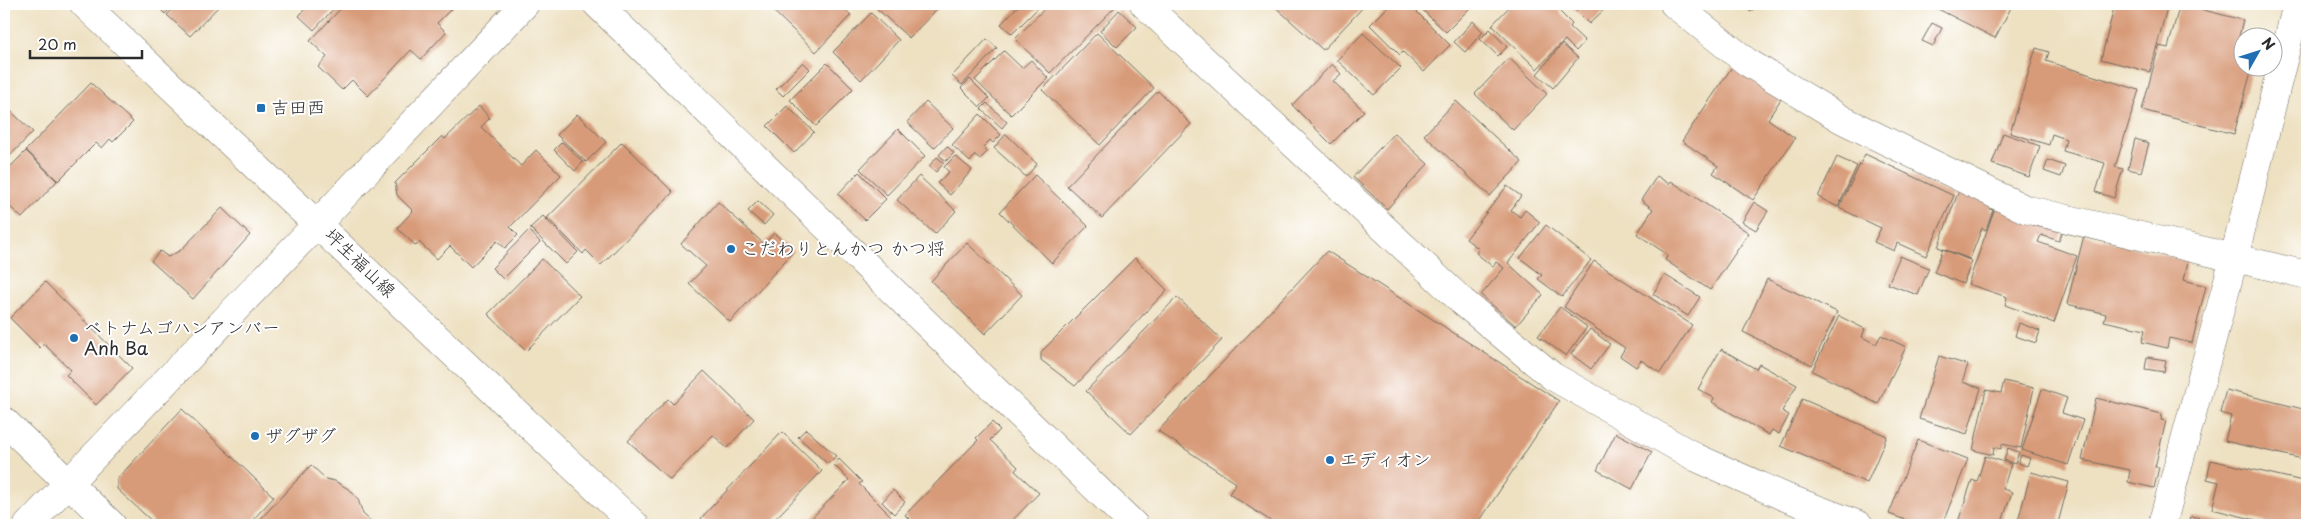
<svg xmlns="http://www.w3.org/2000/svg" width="2311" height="529" font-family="'Playpen Sans','Klee One',sans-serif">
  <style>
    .building { fill: #d89b79 }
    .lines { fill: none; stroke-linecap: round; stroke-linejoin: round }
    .minor-casing { stroke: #6f6b60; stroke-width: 29 }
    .tertiary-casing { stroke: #6f6b60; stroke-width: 29 }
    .secondary-casing { stroke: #6f6b60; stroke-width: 29 }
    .minor { stroke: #fff; stroke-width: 28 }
    .tertiary { stroke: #fff; stroke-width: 28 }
    .secondary { stroke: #fff; stroke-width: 28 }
    .poi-dot { fill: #1f6fb2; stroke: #fff; stroke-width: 2 }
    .labels { text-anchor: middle; stroke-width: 4; stroke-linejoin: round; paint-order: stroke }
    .poi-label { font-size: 18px; fill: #2b2b2b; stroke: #fff; text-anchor: start }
    .street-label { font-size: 18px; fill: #2b2b2b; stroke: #fff }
  </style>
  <rect width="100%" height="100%" fill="#fff"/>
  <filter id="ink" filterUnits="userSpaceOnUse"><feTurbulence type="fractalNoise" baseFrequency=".02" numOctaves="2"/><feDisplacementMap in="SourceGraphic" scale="10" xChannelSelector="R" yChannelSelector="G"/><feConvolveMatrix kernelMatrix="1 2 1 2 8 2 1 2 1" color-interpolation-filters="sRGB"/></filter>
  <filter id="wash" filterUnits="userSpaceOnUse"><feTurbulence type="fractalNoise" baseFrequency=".0096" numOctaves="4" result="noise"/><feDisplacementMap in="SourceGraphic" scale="20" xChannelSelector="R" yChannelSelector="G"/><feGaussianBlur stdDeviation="1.12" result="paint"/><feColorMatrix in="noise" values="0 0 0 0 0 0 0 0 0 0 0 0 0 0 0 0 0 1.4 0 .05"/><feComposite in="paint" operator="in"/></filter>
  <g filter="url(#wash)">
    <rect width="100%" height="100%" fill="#eee1c2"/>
    <g id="blocks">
      <!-- building -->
      <path class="building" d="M155 4H175L165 14Z
        M178 4H221L190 36 167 15Z
        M305 4H338L314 30 299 16 307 6Z
        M345 4H456L437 23 446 32 421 59 411 50 368 96 352 80 342 90 318 67 327 57 310 41Z
        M766 4H839L851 15 816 52Z
        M877 4H942L909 38 874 6Z
        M1020 4H1042L1012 34 1001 24Z
        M1049 4H1112L1115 7 1050 73 1015 39Z
        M1272 4H1366L1323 50Z
        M1391 4H1409L1450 45 1424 72 1403 52 1400 55 1370 25Z
        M1416 4H1474L1446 32Z
        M1512 4H1552L1572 24 1570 27 1585 41 1576 51 1565 40 1537 69 1492 25Z
        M1569 4H1610L1589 24Z
        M1740 4H1757L1751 12Z
        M1938 4H2013L1995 38 1936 8Z
        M2115 4H2168L2150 72 2101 59Z
        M2180 4 2243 20 2235 53 2244 55V68H2252L2234 134 2142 110 2159 46 2168 48Z
        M1119 10 1137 27 1117 47 1100 31Z
        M871 13 899 40 861 80 833 52Z
        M1473 21 1483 32 1465 52 1454 42Z
        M1932 23 1942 28 1933 46 1922 41Z
        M1490 29 1507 47 1498 56 1480 39Z
        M1097 33 1154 88 1100 145 1042 90Z
        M1363 33 1401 68 1374 95 1337 60Z
        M987 39 997 48 962 85 952 76Z
        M1562 44 1578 58 1553 88 1537 74Z
        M2036 48 2049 52 2046 61 2139 90 2115 167 2123 169 2114 198 2096 192 2105 163 2063 151 2066 139 2052 134 2049 145 2010 133Z
        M1004 51 1022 68 1031 60 1048 78 1011 115 975 80Z
        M1509 58 1547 94 1513 130 1475 94Z
        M803 62 810 69 783 96 776 89Z
        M827 63 853 89 816 126 790 100Z
        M1332 64 1341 74 1333 81 1364 111 1331 144 1292 105Z
        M1732 67 1781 99 1768 119 1795 138 1753 200 1713 173 1718 166 1682 141Z
        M970 79 989 98 980 107 961 88Z
        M91 83 133 122 113 142 110 139 102 148 96 143 58 181 26 150Z
        M1158 91 1191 124 1102 218 1067 186Z
        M1456 101 1522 162 1490 196 1424 135Z
        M926 102 953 128 934 148 907 122Z
        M987 103 1007 122 1002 128 981 109Z
        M4 105 33 132 4 162Z
        M479 106 490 118 481 127 521 166 536 150 561 175 510 227 518 235 505 248 497 241 471 267 450 246 437 259 419 242 416 246 397 228 413 211 397 195 395 183 442 136 445 139Z
        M787 106 814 132 794 153 767 126Z
        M577 114 606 142 586 162 557 135Z
        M980 114 1001 135 993 143 990 140 983 147 987 152 980 159 975 155 970 162 952 145Z
        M898 129 925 156 887 195 860 169Z
        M1394 133 1428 164 1387 209 1353 177Z
        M2003 133 2040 146 2029 177 1992 164Z
        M1006 134 1037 164 1026 177 994 148Z
        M2135 139 2149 143 2141 172 2128 169Z
        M562 142 583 162 575 171 554 150Z
        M622 142 673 192 601 265 586 250 583 254 547 218Z
        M947 146 954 153 946 161 939 155Z
        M26 151 57 181 22 218 4 201V173Z
        M1865 154 1954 196 1926 256 1897 243 1894 251 1874 242 1881 228 1839 208Z
        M955 156 972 170 950 195 937 183 949 172 944 167Z
        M937 157 944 163 936 172 929 166Z
        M1837 157 1857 166 1838 207 1818 197Z
        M2048 160 2065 166 2061 177 2044 171Z
        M859 172 886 199 865 220 838 194Z
        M1035 175 1088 226 1052 263 1000 212Z
        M919 176 956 211 935 234 897 200Z
        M1657 176 1669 184 1671 181 1749 233 1710 290 1665 260 1668 255 1637 234 1653 209 1641 200Z
        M1507 186 1521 196 1511 210 1520 217 1525 210 1540 222 1508 263 1543 295 1516 326 1481 295 1504 268 1496 262 1493 267 1476 253 1479 249 1466 239Z
        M1959 190 1992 202 1990 209 1993 210 1986 230 1982 228 1970 259 1938 247Z
        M758 201 773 215 764 225 748 211Z
        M718 202 764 244 774 233 794 251 730 322 689 284 706 266 681 244Z
        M1754 202 1768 211 1756 230 1742 222Z
        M1996 205 2063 230 2059 241 2041 235 2038 242 2077 256 2054 323 2005 305 2007 297 1968 284Z
        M222 208 250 235 193 299 151 261 160 251 168 257 181 250Z
        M543 216 578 252 566 264 530 228Z
        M1546 225 1591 260 1562 297 1538 279 1542 275 1520 258Z
        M529 230 540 242 503 279 492 268Z
        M2084 235 2188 261 2184 280 2206 286 2192 343 2169 338 2167 348 2142 342 2145 330 2104 321 2106 314 2067 304Z
        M967 243 1022 295 985 334 931 281Z
        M1943 249 1972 261 1963 284 1934 272Z
        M1327 251 1559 401 1477 525H1277L1229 494 1236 483 1158 431Z
        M1900 256 1929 268 1918 295 1888 284Z
        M1135 258 1167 290 1075 386 1041 360V352Z
        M542 259 580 296 526 351 488 314Z
        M1594 261 1692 325 1660 373 1641 360 1636 367 1620 356 1625 348 1564 307Z
        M1665 275 1700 297 1688 316 1653 294Z
        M1767 279 1837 312 1812 365 1743 332Z
        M45 282 132 368 96 405 66 375 71 370 44 344 40 348 10 318Z
        M1177 297 1222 340 1131 434 1086 391Z
        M1560 307 1587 327 1566 356 1538 336Z
        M1839 316 1865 329 1862 337 1876 344 1881 335 1906 347 1878 404 1812 371Z
        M2019 323 2040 331 2036 343 2015 336Z
        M1590 329 1610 344 1591 369 1571 354Z
        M1721 349 1756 369 1759 364 1797 385 1782 411 1789 415 1779 434 1772 430 1769 435 1712 402 1714 398 1698 389Z
        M1939 356 1968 365 1962 382 1981 388 1967 434 1919 419Z
        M2147 357 2166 360 2164 372 2145 369Z
        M704 371 754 419 727 448 713 435 670 480 628 441 668 399 673 404Z
        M2004 381 2034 388 2021 448 2002 444 2001 449 1994 447 1993 455 1973 450 1986 390 2001 393Z
        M2042 389 2067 398 2062 413 2083 420 2068 465 2022 450Z
        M2226 390 2307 410V460L2225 441 2231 416 2220 413Z
        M2096 398 2162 414 2161 420 2166 421 2155 467H2159L2154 488 2128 482 2130 470 2082 460Z
        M1802 399 1887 436 1867 483 1781 446Z
        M182 409 274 497 248 525H156L117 489V479Z
        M992 422 1000 430 990 440 1018 467 1015 471 1039 493 1008 525H915L905 515 978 440 976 438Z
        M806 429 836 456 828 464 798 437Z
        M782 432 822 471 769 525H708L701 518Z
        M1616 433 1652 452 1632 489 1597 470Z
        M1918 440 1968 459 1942 525H1919L1889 514Z
        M2008 448 2019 452 2015 464 2004 460Z
        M2021 455 2030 458 2027 466 2018 463Z
        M1985 456 2011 464 2003 489 2012 492 2001 525H1957L1972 480 1977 482Z
        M839 459 862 482 859 484 892 517 884 525H805L849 480 834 465Z
        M2211 460 2307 482V525H2276L2212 509 2219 482 2207 479Z
        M311 465 326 479 335 481 350 490 358 499 363 514 375 525H255Z
        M2031 472 2069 482 2058 523 2049 521 2047 525H2017Z
        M893 490 905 502 894 514 882 502Z
        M2191 516 2231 524V525H2189Z"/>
    </g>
  </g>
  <g filter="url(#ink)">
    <use href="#blocks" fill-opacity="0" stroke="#6f6b60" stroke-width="1"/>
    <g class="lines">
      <!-- minor casing -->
      <g class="minor-casing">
        <path id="minor" d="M1144 4 1463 302 1552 376 1697 458 1785 497 1859 525
          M1674 4 1747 62 1843 120 2025 209 2307 275
          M28 525 318 223 525 4
          M2162 525 2234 258 2297 4"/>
      </g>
      <!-- tertiary casing -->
      <g class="tertiary-casing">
        <path id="tertiary" d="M597 4 1134 525
          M4 421 112 525"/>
      </g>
      <!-- secondary casing -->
      <g class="secondary-casing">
        <path id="secondary" d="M84 4 635 525"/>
      </g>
      <!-- minor -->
      <use href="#minor" class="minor"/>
      <!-- tertiary -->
      <use href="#tertiary" class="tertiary"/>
      <!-- secondary -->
      <use href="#secondary" class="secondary"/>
    </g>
  </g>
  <!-- markers -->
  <g class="poi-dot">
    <rect x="256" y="103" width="10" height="10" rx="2.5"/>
    <circle cx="731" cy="249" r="5"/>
    <circle cx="74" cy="338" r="5"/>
    <circle cx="255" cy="436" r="5"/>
    <circle cx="1330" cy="460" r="5"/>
  </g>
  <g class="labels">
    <!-- poi labels -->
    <g class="poi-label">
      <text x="271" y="114">吉田西</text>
      <text x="741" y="255">こだわりとんかつ かつ将</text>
      <text x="84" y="334">ベトナムゴハンアンバー<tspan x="84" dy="21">Anh Ba</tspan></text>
      <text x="265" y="442">ザグザグ</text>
      <text x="1340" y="466">エディオン</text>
    </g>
    <!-- street labels -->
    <g class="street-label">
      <text transform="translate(360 263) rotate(44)" y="6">坪生福山線</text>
    </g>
  </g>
  <!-- margin -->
  <rect width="2311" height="529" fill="none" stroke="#fff" stroke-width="20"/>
  <!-- north arrow -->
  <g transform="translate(2258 52) rotate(51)"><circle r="24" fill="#ffffff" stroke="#aaaaaa"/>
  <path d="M0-4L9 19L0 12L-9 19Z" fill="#1f6fb2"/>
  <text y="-8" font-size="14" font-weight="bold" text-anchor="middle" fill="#2b2b2b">N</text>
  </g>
  <!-- scale -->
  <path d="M30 50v8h112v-8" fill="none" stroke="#2b2b2b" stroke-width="2.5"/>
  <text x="38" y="50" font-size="15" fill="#2b2b2b" stroke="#ffffff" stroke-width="4" paint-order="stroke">20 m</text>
</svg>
